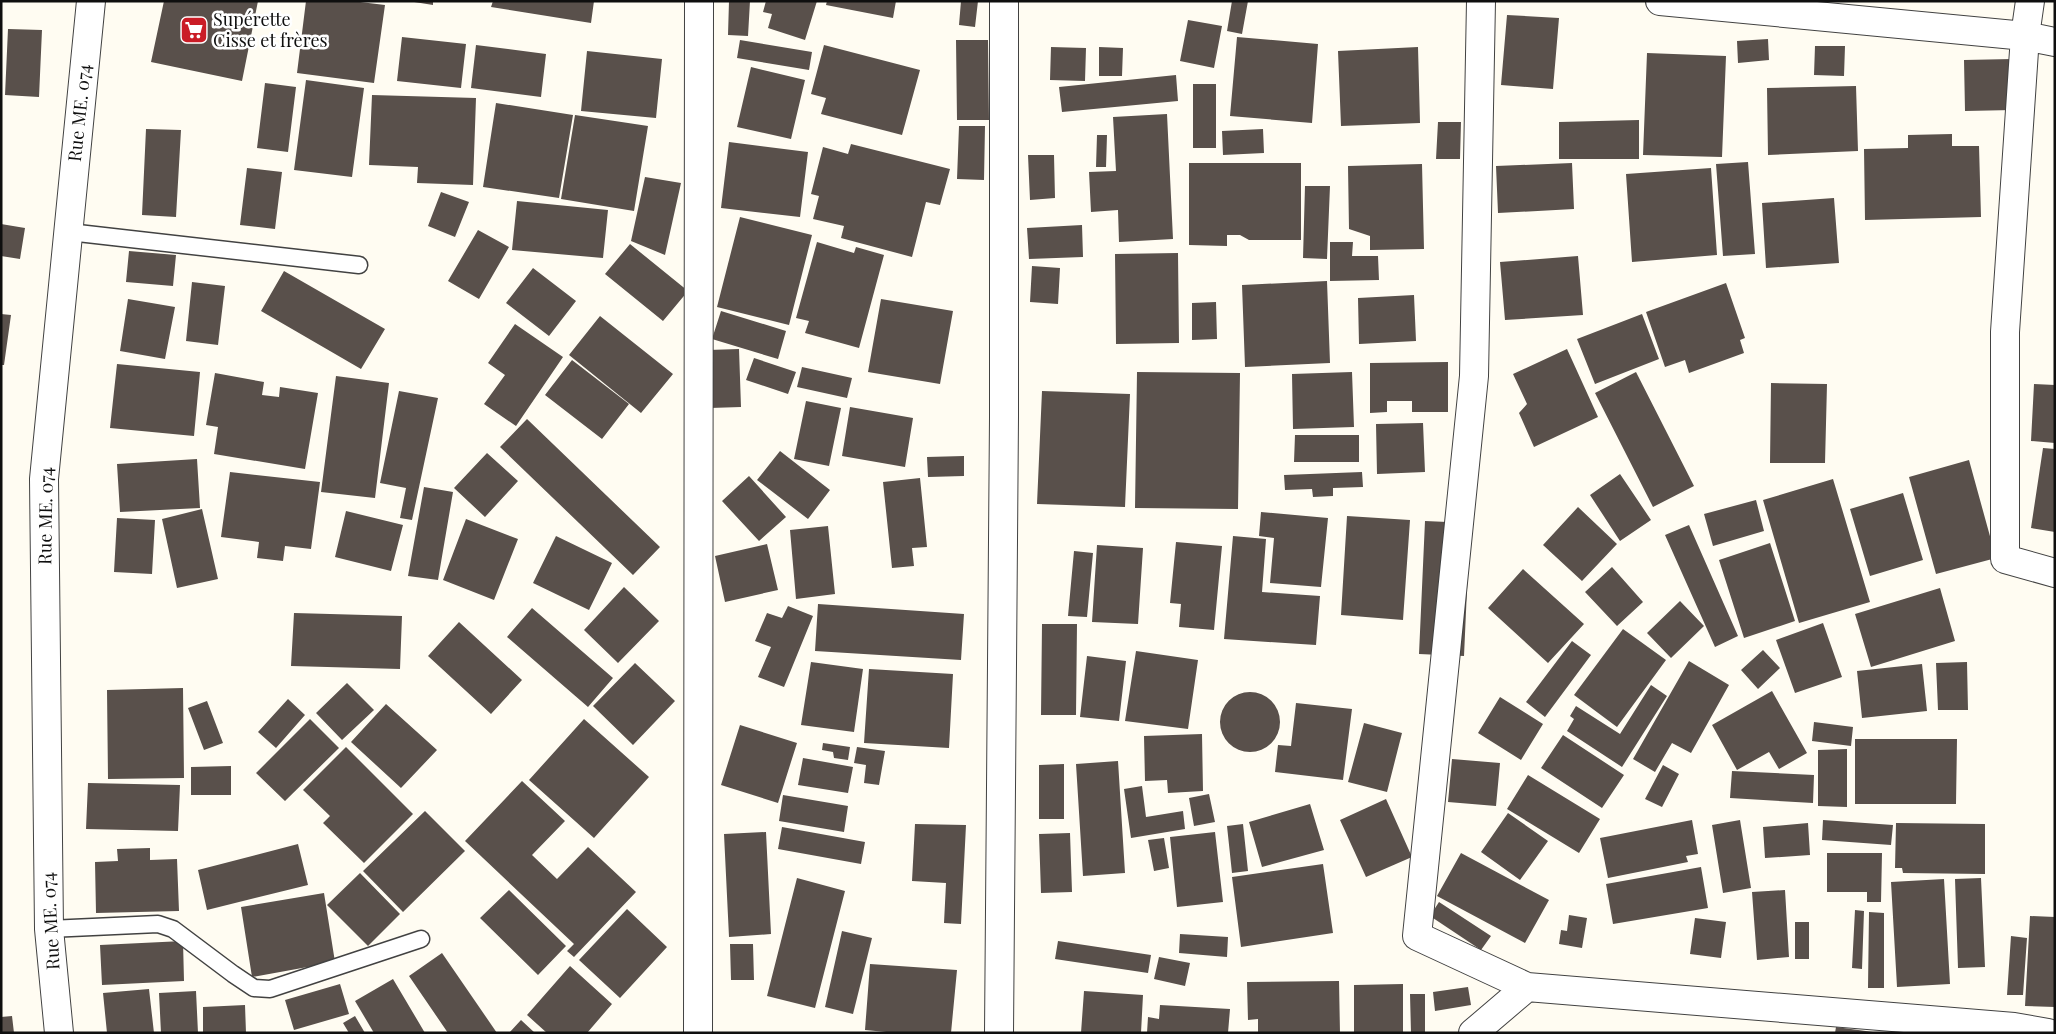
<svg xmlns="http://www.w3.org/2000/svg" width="2056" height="1034" font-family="'Playfair Display',serif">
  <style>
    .building { fill: #59504b }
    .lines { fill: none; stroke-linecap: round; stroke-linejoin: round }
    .lane-casing { stroke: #424242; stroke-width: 19 }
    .street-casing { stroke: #424242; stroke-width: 30 }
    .lane { stroke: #fff; stroke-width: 16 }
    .street { stroke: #fff; stroke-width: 28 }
    .labels { text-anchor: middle; stroke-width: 5; stroke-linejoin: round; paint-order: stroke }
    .poi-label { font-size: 18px; fill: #0f0f0f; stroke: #fff; text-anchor: start }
    .street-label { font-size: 18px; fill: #0f0f0f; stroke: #fff }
  </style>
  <rect width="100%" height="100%" fill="#fffcf2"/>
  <!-- building -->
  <path class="building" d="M164 1H258L242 81 151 62Z
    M306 1H352L385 5 374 83 297 73Z
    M408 1H433V5Z
    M493 1H594L591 23 491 7Z
    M729 1H750L748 36 728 35Z
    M766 1H817L805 40 768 28 772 14 763 12Z
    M827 1H896L893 18 826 5Z
    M961 1H978L975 27 959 25Z
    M1232 1H1248L1242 34 1227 31Z
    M1507 15 1559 18 1553 89 1501 85Z
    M1188 20 1222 26 1214 68 1180 61Z
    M8 29 42 30 39 97 5 95Z
    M402 37 466 44 461 88 397 81Z
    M1237 37 1318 44 1312 123 1230 116Z
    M1768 39 1769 60 1738 63 1737 41Z
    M740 40 812 52 809 70 737 58Z
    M956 40H988L989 120H957Z
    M476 45 546 54 541 97 471 88Z
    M824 45 920 70 902 135 821 114 826 98 811 94Z
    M1815 46H1845L1844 76 1814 75Z
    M1051 47 1086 48 1085 81 1050 80Z
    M1099 47 1123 48 1122 76H1099Z
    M1418 47 1420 123 1341 126 1338 51Z
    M587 51 662 59 656 118 581 111Z
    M1647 53 1726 56 1722 157 1643 155Z
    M2012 59 2013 110 1965 111 1964 60Z
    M751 67 805 80 791 139 737 127Z
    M1176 75 1178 101 1062 112 1059 87Z
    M306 80 364 88 352 177 294 170Z
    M265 83 296 87 288 152 257 148Z
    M1193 84H1216V148H1193Z
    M1856 86 1858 151 1768 155 1767 88Z
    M372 95 476 98 473 185 417 183 418 167 369 165Z
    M496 103 573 115 559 198 483 187Z
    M1167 114 1173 239 1119 242 1118 210 1091 212 1089 172 1116 171 1113 117Z
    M575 115 648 126 634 211 561 199Z
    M1639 120V159H1559V122Z
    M1438 122H1461L1460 159H1436Z
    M959 126H985L984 180 957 179Z
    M146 129 181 130 176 217 142 215Z
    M1263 129 1264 153 1223 155 1222 131Z
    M1952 134V146H1979L1981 217 1865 220 1864 149 1908 148V135Z
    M1097 135H1107L1106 167H1096Z
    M729 142 808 152 800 217 721 208Z
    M851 144 950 169 940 205 926 202 912 257 841 238 844 226 813 219 819 196 811 194 823 147 848 154Z
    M1028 155H1054L1055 198 1030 200Z
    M1748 162 1755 254 1723 256 1716 164Z
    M1189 163H1301V240H1249L1240 235H1227V246L1189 245Z
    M1572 163 1574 209 1498 213 1496 166Z
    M1422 164 1424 249 1370 250V236L1349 229 1348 166Z
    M247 168 282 172 275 229 240 225Z
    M1711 168 1717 255 1632 262 1626 174Z
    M645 177 681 183 665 255 631 241Z
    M1305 186H1330L1327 259 1303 258Z
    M441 192 469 202 455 237 428 226Z
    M1834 198 1839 263 1766 268 1762 203Z
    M517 201 608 210 603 258 512 250Z
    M740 217 812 235 789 325 717 307Z
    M1 224 25 228 20 259 1 256Z
    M1082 225 1083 257 1029 259 1027 228Z
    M478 230 509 247 479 299 448 281Z
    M817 242 854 253 856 247 884 255 859 348 805 333 809 321 796 318Z
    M1330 242H1353L1352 256H1378L1379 280 1330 281Z
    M630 244 688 291 663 321 605 274Z
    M129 251 176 255 173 286 126 282Z
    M1178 253 1179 343 1116 344 1115 254Z
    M1578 256 1583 315 1505 320 1500 262Z
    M1032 266 1060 268 1058 304 1030 302Z
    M533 268 576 301 549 336 506 303Z
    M284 271 385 329 361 369 261 311Z
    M1327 281 1330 363 1245 367 1242 285Z
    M192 282 225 286 218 345 186 341Z
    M1726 283 1745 338 1740 340 1744 353 1689 373 1685 360 1665 367 1646 312Z
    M1414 295 1416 341 1359 344 1358 298Z
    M128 299 175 307 165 359 120 351Z
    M881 299 953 311 940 384 868 372Z
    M1216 302 1217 339 1192 340V303Z
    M721 311 786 331 778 359 712 339Z
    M1 314 11 315 4 365H1Z
    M1642 314 1659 359 1595 384 1577 339Z
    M600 316 673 374 641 413 569 355Z
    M515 324 563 357 516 426 484 404 505 375 488 363Z
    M739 349 741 407 710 408 708 350Z
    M1567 349 1598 417 1534 447 1519 413 1527 404 1513 374Z
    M754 358 796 372 788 394 746 380Z
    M572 360 629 404 602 439 545 395Z
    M1448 362V412H1412V401H1387V412L1370 413V363Z
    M117 364 200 372 194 436 110 428Z
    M802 367 852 378 847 398 797 387Z
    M1137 372 1240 373 1238 509 1135 508Z
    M1352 372 1354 427 1293 429 1292 374Z
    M1636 372 1694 486 1653 507 1595 393Z
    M215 373 264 382 262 395 279 397 280 387 318 393 305 469 214 454 218 427 206 425Z
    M336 376 389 383 375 498 321 492Z
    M1771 383 1827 384 1825 463H1770Z
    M2034 384 2055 385V443L2031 441Z
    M399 391 438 398 412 520 400 518 406 488 380 483Z
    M1042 391 1130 394 1125 507 1037 504Z
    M806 401 841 408 829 466 794 459Z
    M850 407 913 418 905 467 842 456Z
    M527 419 660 547 633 575 500 447Z
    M1423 423 1425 472 1377 474 1376 424Z
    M1295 435H1359V462H1294Z
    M2043 448 2055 449V532L2031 528Z
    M780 451 830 490 808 519 757 480Z
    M487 453 518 481 485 517 454 488Z
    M964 456V476L928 477 927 457Z
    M197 459 200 508 120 512 117 464Z
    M1969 460 1996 558 1936 574 1909 477Z
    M230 472 320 482 311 549 285 546 283 561 257 558 259 542 221 537Z
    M1362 472 1363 487 1333 488V496L1313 497 1312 489 1285 490 1284 475Z
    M1620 474 1651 520 1620 541 1590 495Z
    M749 476 786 517 759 541 722 501Z
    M920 478 927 547 912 548 914 566 892 568 883 482Z
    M1833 479 1870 602 1799 623 1763 500Z
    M424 487 453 492 438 580 408 576Z
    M1903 493 1923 560 1870 576 1850 509Z
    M1756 500 1764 531 1713 546 1704 514Z
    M1578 507 1617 544 1582 581 1543 545Z
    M202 509 218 579 177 588 162 519Z
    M346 511 403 525 391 571 335 557Z
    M1261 512 1328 518 1321 587 1270 583 1274 538 1259 536Z
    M1347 516 1410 520 1403 620 1341 615Z
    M117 518 155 520 152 574 114 572Z
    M466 519 518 539 494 600 443 580Z
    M1425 521 1470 523 1464 656 1419 654Z
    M1689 525 1738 636 1715 647 1665 535Z
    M828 526 835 594 796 599 790 530Z
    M556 536 612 563 589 610 533 583Z
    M1233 536 1266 539 1262 592 1320 596 1316 645 1224 639Z
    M1176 542 1222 546 1214 630 1179 627 1181 604 1170 603Z
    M1770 543 1795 621 1744 638 1719 560Z
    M767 544 778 590 725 602 715 556Z
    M1097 545 1143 548 1138 624 1092 622Z
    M1074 551 1093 553 1087 617 1068 616Z
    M1612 567 1643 602 1617 626 1585 592Z
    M1523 569 1584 624 1548 663 1488 608Z
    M624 587 659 621 618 663 584 630Z
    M1940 588 1955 641 1871 667 1855 614Z
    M1680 601 1704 626 1671 658 1647 633Z
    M818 604 964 614 961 660 815 651Z
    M788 606 813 616 784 687 758 677 771 647 755 641 767 613 782 618Z
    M532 608 613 678 588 707 507 637Z
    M294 613 402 616 400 669 291 666Z
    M459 622 522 680 491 714 428 656Z
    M1823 623 1842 677 1795 693 1776 640Z
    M1042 624H1077L1076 715H1041Z
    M1623 629 1666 660 1617 727 1574 695Z
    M1572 641 1591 655 1545 717 1526 702Z
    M1763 650 1780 668 1758 689 1741 670Z
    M1136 651 1198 660 1188 729 1125 721Z
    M1087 656 1126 661 1119 721 1080 717Z
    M1689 661 1729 685 1691 753 1672 743 1655 772 1633 759Z
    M811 662 863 669 854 732 801 725Z
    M1967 662 1968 710H1938L1936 663Z
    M635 663 675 701 633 745 593 706Z
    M1922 664 1927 711 1862 718 1857 671Z
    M869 669 953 674 949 748 864 743Z
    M347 683 374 710 342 740 316 713Z
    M1651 685 1667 696 1622 767 1567 731 1574 719 1570 716 1576 706 1620 734Z
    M183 688 184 778 108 779 107 690Z
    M1772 691 1807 753 1779 769 1769 752 1737 770 1712 725Z
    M1220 722a30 30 0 1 1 60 0a30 30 0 1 1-60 0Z
    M1500 697 1543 724 1521 760 1478 733Z
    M288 699 305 715 276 748 258 732Z
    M207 701 223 743 204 750 188 708Z
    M1296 703 1352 709 1343 780 1275 772 1278 745 1291 746Z
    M386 704 437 750 401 788 351 742Z
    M310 719 339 748 285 801 256 773Z
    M584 719 649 777 594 838 529 780Z
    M1814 722 1853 727 1851 746 1812 741Z
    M1364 723 1402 733 1387 792 1348 782Z
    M740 725 797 743 778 803 721 785Z
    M1202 734 1203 791 1168 793 1167 780 1145 781 1144 736Z
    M1563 735 1624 775 1602 808 1541 768Z
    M1855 739H1957L1956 804H1855Z
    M823 743 850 747 848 760 834 758 833 752 822 750Z
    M346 747 413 814 364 863 323 823 330 816 303 790Z
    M857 747 885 751 879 785 864 783 866 765 854 763Z
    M1847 749V807L1818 806V750Z
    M803 758 853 767 848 793 798 785Z
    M1452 759 1500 763 1496 806 1448 802Z
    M1118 761 1125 873 1083 876 1076 764Z
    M1064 764V819H1039V765Z
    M1663 765 1679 774 1662 807 1645 799Z
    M231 766V795H191V767Z
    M1732 771 1814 775 1813 803 1730 798Z
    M1528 775 1600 819 1579 853 1507 809Z
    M522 781 565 821 532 855 557 879 588 847 636 892 574 957 567 951 574 944 465 841Z
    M88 783 180 785 178 831 86 829Z
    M1142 786 1146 817 1183 811 1185 829 1131 838 1124 789Z
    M1209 794 1215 822 1194 826 1189 798Z
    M783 795 848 806 844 832 779 821Z
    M1386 799 1412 857 1366 877 1340 820Z
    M1310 804 1324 850 1262 867 1249 822Z
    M425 811 465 851 403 912 363 871Z
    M1508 813 1548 841 1520 880 1481 852Z
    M1692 820 1698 854 1686 856 1688 862 1608 878 1600 838Z
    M1740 820 1751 888 1723 893 1712 825Z
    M1823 820 1893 825 1891 845 1822 840Z
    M1808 823 1810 855 1765 858 1763 827Z
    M1896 823 1985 824V874L1903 873 1902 868H1895Z
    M915 824 966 825 961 924 944 923 946 883 912 881Z
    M1243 824 1248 871 1232 873 1227 826Z
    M782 827 865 842 861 864 778 849Z
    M766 832 771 934 729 937 724 834Z
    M1215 832 1223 902 1177 907 1170 837Z
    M1070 833 1072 892 1041 893 1039 834Z
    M1164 838 1169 868 1154 871 1148 840Z
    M298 844 308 885 207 910 198 870Z
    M150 848V860L177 859 179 911 96 913 95 862 118 861 117 849Z
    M1461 853 1549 900 1525 943 1437 896Z
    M1827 853H1882L1881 902H1867V892H1827Z
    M1323 864 1333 933 1241 947 1232 877Z
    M1701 867 1708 908 1613 924 1606 884Z
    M360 873 400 914 368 946 327 905Z
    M797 878 845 891 815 1008 767 996Z
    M1981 878 1985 967 1958 968 1955 879Z
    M1944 879 1950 984 1897 987 1891 882Z
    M509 890 566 946 538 975 480 918Z
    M1785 890 1789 957 1757 960 1752 892Z
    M324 893 335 962 252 977 241 907Z
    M1439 902 1491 936 1481 950 1430 916Z
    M627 909 667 947 620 998 579 960Z
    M1855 910 1864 911 1862 969 1852 968Z
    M1869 912 1884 913V988H1868Z
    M1569 915 1587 918 1582 948 1559 944 1561 930 1567 931Z
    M2030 916 2055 917V1007L2025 1006Z
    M1695 918 1726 922 1721 958 1690 954Z
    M1795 922H1809V959H1795Z
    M842 931 872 938 853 1014 825 1007Z
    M1180 934 1228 937 1227 957 1179 953Z
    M2011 936 2027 938 2023 995H2007Z
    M183 941 184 981 102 985 100 945Z
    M1058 941 1151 955 1148 973 1055 959Z
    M730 944H753L754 980H731Z
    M442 953 497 1033H448L409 976Z
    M1159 957 1190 963 1185 986 1154 979Z
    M870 964 957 970 951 1033H897L865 1030Z
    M570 966 612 1004 587 1033H547L527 1015Z
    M393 979 425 1033H374L355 1001Z
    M1339 981 1340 1033H1258V1019L1248 1020 1247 982Z
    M340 984 349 1014 294 1030 285 1000Z
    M1403 984V1033H1354V985Z
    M1468 987 1471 1005 1435 1011 1433 992Z
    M149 989 154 1033H107L103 993Z
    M196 991 198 1033H161L159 993Z
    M1084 991 1143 995 1141 1033H1081Z
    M1410 994H1425V1033H1411Z
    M245 1005 246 1033H203V1007Z
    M1160 1005 1230 1009 1228 1033H1147L1148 1017 1159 1019Z
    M12 1016 14 1033H1V1017Z
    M355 1016 365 1033H349L343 1023Z
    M521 1020 535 1033H509Z
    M1836 1027 1873 1032V1033H1835Z"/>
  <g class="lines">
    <!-- lane casing -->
    <g class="lane-casing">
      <path id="lane" d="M69 232 359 265
        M49 929 158 924 173 929 233 974 254 988 270 989 421 939"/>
    </g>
    <!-- street casing -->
    <g class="street-casing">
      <path id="street" d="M1481 1 1474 376 1417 936 1527 987
        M1660 1 2025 36 2055 42
        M2030 1 2025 36 2005 332V559L2055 573
        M59 1033 49 929 44 479 91 1
        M698 1033 699 1
        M999 1033 1004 417V1
        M1473 1033 1527 987 2014 1027 2048 1033"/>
    </g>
    <!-- lane -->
    <use href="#lane" class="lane"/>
    <!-- street -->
    <use href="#street" class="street"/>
  </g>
  <!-- icons -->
  <defs>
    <g id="supermarket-square" transform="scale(1.4375)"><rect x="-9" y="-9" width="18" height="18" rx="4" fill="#ca1c26" stroke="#fff"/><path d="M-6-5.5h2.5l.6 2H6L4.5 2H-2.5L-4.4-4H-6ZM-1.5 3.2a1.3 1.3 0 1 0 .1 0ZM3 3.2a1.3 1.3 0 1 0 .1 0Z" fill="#fff"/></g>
  </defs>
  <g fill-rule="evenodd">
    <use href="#supermarket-square" x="194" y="30"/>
  </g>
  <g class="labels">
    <!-- poi labels -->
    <g class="poi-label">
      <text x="213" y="26">Supérette<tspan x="213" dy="21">Cisse et frères</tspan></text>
    </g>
    <!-- street labels -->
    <g class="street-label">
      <text transform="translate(80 113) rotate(-84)" y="6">Rue ME. 074</text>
      <text transform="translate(46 516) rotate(-89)" y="6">Rue ME. 074</text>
      <text transform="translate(51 921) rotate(-93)" y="6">Rue ME. 074</text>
    </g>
  </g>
  <!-- border -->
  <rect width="2056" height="1034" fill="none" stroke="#0f0f0f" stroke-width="5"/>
</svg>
